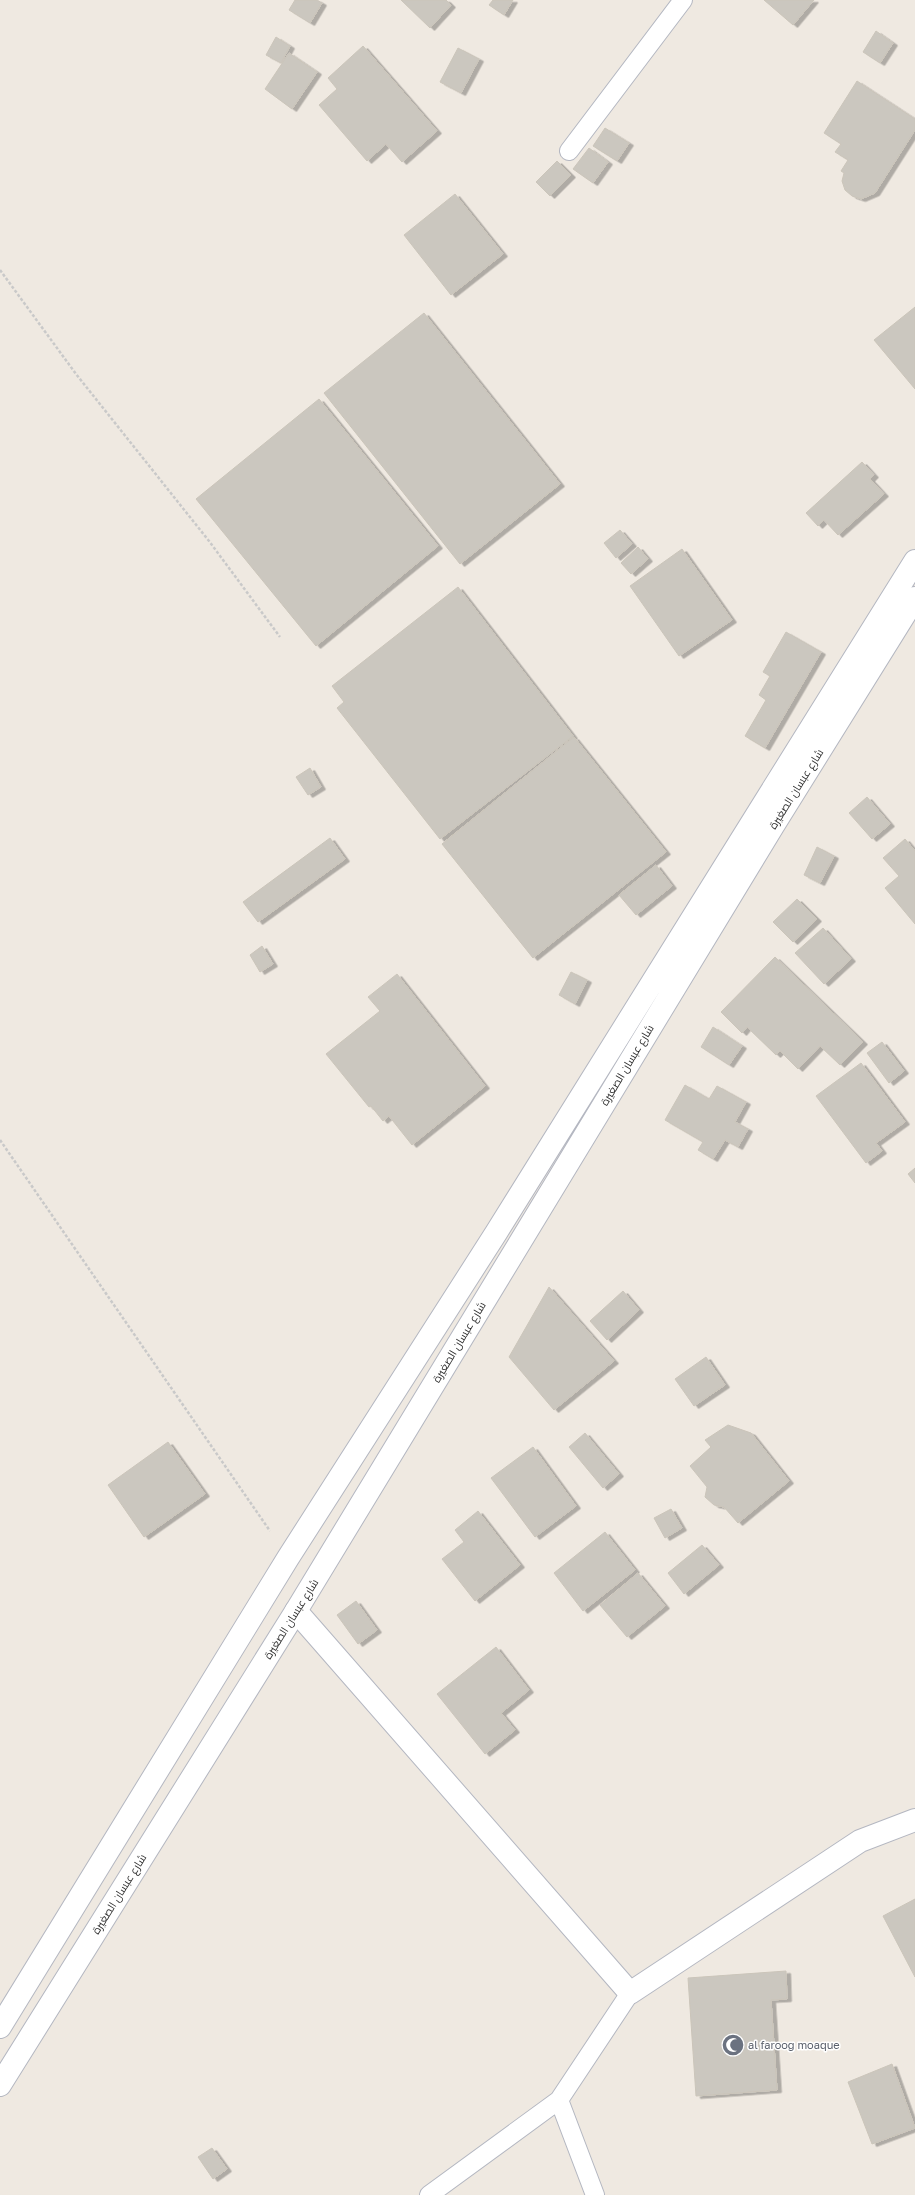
<svg xmlns="http://www.w3.org/2000/svg" width="915" height="2195" font-family="'Golos Text',Cairo,sans-serif">
  <style>
    .building { fill: #cbc7bf; stroke: #cbc5ba; filter: url(#shadow) }
    .lines { fill: none; stroke-linecap: round; stroke-linejoin: round }
    .lane-casing { stroke: #b4b7c1; stroke-width: 20 }
    .street-casing { stroke: #b4b7c1; stroke-width: 24 }
    .secondary-casing { stroke: #b4b7c1; stroke-width: 24 }
    .path { stroke: #c9c9c9; stroke-width: 2.5; stroke-dasharray: 3 2; stroke-linecap: butt }
    .lane { stroke: #fff; stroke-width: 18 }
    .street { stroke: #fff; stroke-width: 22 }
    .secondary { stroke: #fff; stroke-width: 22 }
    .labels { text-anchor: middle; stroke-width: 3; stroke-linejoin: round; paint-order: stroke }
    .street-label { font-size: 11px; fill: #2e2e2e; stroke: #fff }
    .worship-label { font-size: 11px; fill: #5b616d; stroke: #fff; text-anchor: start }
  </style>
  <defs>
    <filter id="shadow"><feDropShadow dx="4.5" dy="2.5" stdDeviation="0" flood-color="#0004"/></filter>
  </defs>
  <rect width="100%" height="100%" fill="#efe9e1"/>
  <!-- building -->
  <path class="building" d="M295 0H317L322 3 310 23 289 10Z
    M401 0H446L451 5 430 28Z
    M493 0H513L504 15 489 5Z
    M764 0H814L793 25Z
    M876 31 893 43 880 63 863 52Z
    M276 37 290 46 281 63 266 55Z
    M363 46 437 131 402 162 386 144 367 161 319 105 337 89 328 78Z
    M458 48 479 59 461 93 440 82Z
    M289 53 317 72 292 109 265 89Z
    M857 81 915 119V130L875 193 861 199 852 196 845 190 842 181 844 173 841 171 848 160 835 152 841 144 824 133Z
    M605 128 629 143 617 161 593 146Z
    M589 148 608 162 593 183 573 169Z
    M557 161 571 175 550 196 536 182Z
    M455 194 503 254 451 295 404 235Z
    M915 307V389L874 340Z
    M424 313 560 484 460 564 324 393Z
    M319 399 438 546 316 646 196 499Z
    M862 462 874 475 870 479 884 494 838 535 824 520 818 526 806 513Z
    M620 530 632 544 616 558 604 543Z
    M638 547 648 559 631 574 621 563Z
    M682 549 732 620 679 656 630 586Z
    M458 587 573 736 440 839 337 708 344 702 332 686Z
    M786 632 821 652 765 748 745 736 766 700 759 695 770 676 763 672Z
    M574 737 666 852 533 958 442 844Z
    M310 768 321 787 308 795 296 777Z
    M867 797 890 824 872 839 849 813Z
    M330 838 345 859 258 922 243 902Z
    M905 839 915 851V924L885 888 899 876 883 858Z
    M817 847 834 856 820 883 804 875Z
    M656 865 672 886 636 915 619 895Z
    M797 899 817 919 793 942 773 922Z
    M823 928 851 959 824 984 795 953Z
    M262 946 273 964 260 972 250 955Z
    M775 957 863 1042 840 1065 820 1046 798 1069 780 1051 776 1055 747 1027 742 1033 721 1012Z
    M571 972 587 980 575 1004 559 995Z
    M397 974 485 1086 412 1145 389 1116 383 1121 371 1106 369 1107 326 1054 380 1011 368 997Z
    M713 1027 742 1046 729 1065 701 1047Z
    M882 1042 904 1071 889 1083 867 1053Z
    M861 1063 905 1122 876 1143 882 1151 866 1163 816 1096Z
    M685 1085 709 1099 717 1086 746 1102 735 1122 748 1129 738 1147 725 1140 713 1159 698 1150 703 1142 665 1120Z
    M915 1168V1183L908 1174Z
    M549 1287 614 1361 554 1410 509 1357Z
    M623 1291 639 1310 607 1340 590 1321Z
    M706 1357 725 1385 694 1406 675 1379Z
    M728 1425 751 1433 789 1481 738 1523 724 1507 714 1505 705 1497 707 1487 690 1466 711 1447 705 1440Z
    M585 1433 619 1474 603 1488 569 1447Z
    M168 1442 205 1494 144 1537 108 1485Z
    M533 1447 576 1506 535 1537 491 1478Z
    M671 1509 682 1528 665 1538 654 1518Z
    M478 1511 520 1565 475 1601 442 1559 464 1542 455 1530Z
    M605 1532 635 1570 583 1611 554 1573Z
    M702 1545 719 1565 684 1594 668 1573Z
    M638 1573 665 1606 627 1637 600 1605Z
    M356 1601 377 1630 358 1644 337 1615Z
    M496 1647 529 1690 501 1713 515 1730 485 1754 437 1694Z
    M915 1899V1977L883 1916Z
    M786 1971 787 1999 771 2000 777 2090 696 2096 688 1978Z
    M892 2064 915 2128 872 2144 848 2082Z
    M212 2148 227 2169 213 2179 198 2157Z"/>
  <g class="lines">
    <!-- lane casing -->
    <g class="lane-casing">
      <path id="lane" d="M569 151 683 0
        M429 2195 559 2100
        M595 2195 559 2100 630 1993"/>
    </g>
    <!-- street casing -->
    <g class="street-casing">
      <path id="street" d="M296 1611 630 1993 860 1841 915 1820"/>
    </g>
    <!-- secondary casing -->
    <g class="secondary-casing">
      <path id="secondary" d="M0 2027 288 1558 496 1233 915 561
        M0 2085 296 1611 773 826 915 598"/>
    </g>
    <!-- path -->
    <path class="path" d="M0 270 76 374 209 541 280 637
      M0 1140 270 1531"/>
    <!-- lane -->
    <use href="#lane" class="lane"/>
    <!-- street -->
    <use href="#street" class="street"/>
    <!-- secondary -->
    <use href="#secondary" class="secondary"/>
  </g>
  <!-- icons -->
  <defs>
    <g id="mosque-disc" transform="scale(1.15)"><circle r="9.5" fill="#6b7280" stroke="#fff"/><path d="M3.5-4.9A6 6 0 1 0 3.5 4.9A5 5 0 1 1 3.5-4.9Z" fill="#fff"/></g>
  </defs>
  <g fill-rule="evenodd">
    <use href="#mosque-disc" x="733" y="2045"/>
  </g>
  <g class="labels">
    <!-- street labels -->
    <g class="street-label">
      <text transform="translate(796 789) rotate(-58)" y="4">شارع عبسان الصغيرة</text>
      <text transform="translate(627 1065) rotate(-59)" y="4">شارع عبسان الصغيرة</text>
      <text transform="translate(459 1342) rotate(-59)" y="4">شارع عبسان الصغيرة</text>
      <text transform="translate(291 1619) rotate(-58)" y="4">شارع عبسان الصغيرة</text>
      <text transform="translate(119 1894) rotate(-58)" y="4">شارع عبسان الصغيرة</text>
    </g>
    <!-- worship labels -->
    <g class="worship-label">
      <text x="748" y="2049">al faroog moaque</text>
    </g>
  </g>
</svg>
